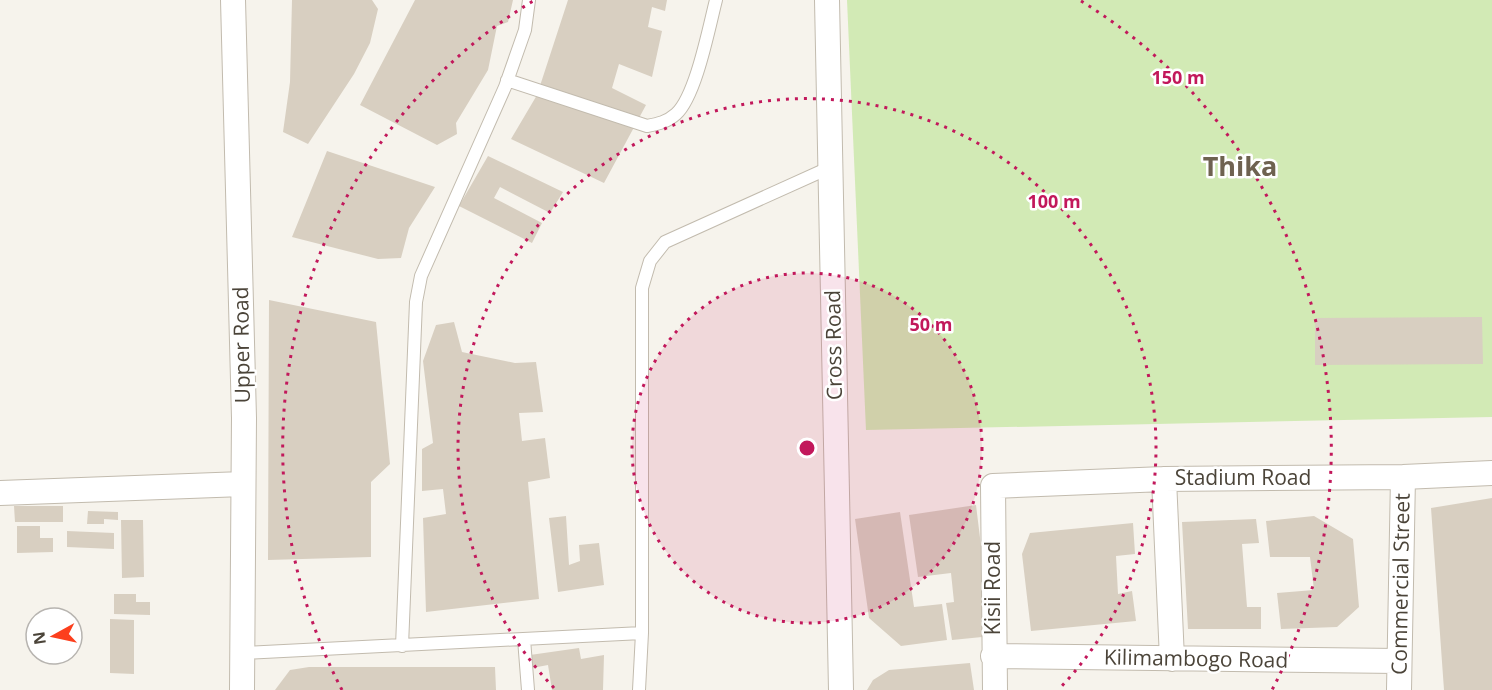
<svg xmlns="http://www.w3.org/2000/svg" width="1492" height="690" font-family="'Open Sans',sans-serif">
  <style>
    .green { fill: #d2eab5 }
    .building { fill: #d8cfc1 }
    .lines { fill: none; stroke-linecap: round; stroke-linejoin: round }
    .service-casing { stroke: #c2bbae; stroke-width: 14 }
    .minor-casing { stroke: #c2bbae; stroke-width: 26 }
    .service { stroke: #fff; stroke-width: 12 }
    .minor { stroke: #fff; stroke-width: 24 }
    .ring { fill: none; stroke: #c2185b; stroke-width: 3; stroke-dasharray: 3 6 }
    .labels { text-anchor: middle; stroke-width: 5; stroke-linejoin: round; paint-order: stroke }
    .street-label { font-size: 21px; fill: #4b4439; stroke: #fff }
    .district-label { font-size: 27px; font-weight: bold; fill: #6e6250; stroke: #fff }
    .centre { fill: #c2185b; stroke: #fff; stroke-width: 3 }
    .ring-label { font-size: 18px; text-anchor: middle; font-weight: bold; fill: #c2185b; stroke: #fff; stroke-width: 5; stroke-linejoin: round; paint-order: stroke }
  </style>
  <rect width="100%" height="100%" fill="#f6f3ec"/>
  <!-- green -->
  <path class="green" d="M847 0H1492V417L866 430Z"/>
  <!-- building -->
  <path class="building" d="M292 0H372L378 9 370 43 354 74 308 144 283 132 290 82Z
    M415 0H513L508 22 497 26 488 70 456 123 457 134 437 145 360 105Z
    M568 0H667L665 11 652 7 648 27 662 31 652 77 619 64 612 88 646 105 604 183 511 139 537 95Z
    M327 151 435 187 409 228 401 258 378 259 292 237Z
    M488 156 563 192 550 213 500 187 494 198 542 223 532 243 459 206Z
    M269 300 376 322 390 464 371 482V557L268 560Z
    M1482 317 1483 364 1315 365V318Z
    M454 322 462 352 515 363 536 362 543 412 519 413 522 441 545 438 550 478 528 482 539 599 426 612 423 518 446 514 443 489 422 491V449L433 443 423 361 436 325Z
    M1492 498V690H1444L1431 508Z
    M976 505 992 636 952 640 946 603 954 602 951 573 918 577 909 515Z
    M14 506H63V522H15Z
    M88 511 118 512V520L104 519V524H87Z
    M900 512 914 607 942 604 947 640 901 646 869 618 855 519Z
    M566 516 569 565 580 561 579 545 599 543 604 585 558 592 549 518Z
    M1314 516 1353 539 1359 607 1337 627 1281 629 1277 593 1314 590 1310 557H1270L1266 521Z
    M1256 519 1259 543 1242 544 1247 607H1261V629H1188L1182 522Z
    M121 520H143L144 577 122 578Z
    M1133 523 1135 554 1116 556 1118 594 1132 591 1136 621 1031 631 1022 554 1030 533Z
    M17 526H40V538H53V552L17 553Z
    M67 531 114 533V549L67 547Z
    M114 594H136V602H150V615L114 614Z
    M110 619 134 620V674L110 673Z
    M579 648 581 659 604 655 603 690H552L548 665 532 668 530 655Z
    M970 663 974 690H867L873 680 889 670Z
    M309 667H495L496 690H275L290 670Z"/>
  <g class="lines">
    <!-- service casing -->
    <g class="service-casing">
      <path id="service" d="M507 80 647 126C658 124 667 122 676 114 696 96 709 27 716 0
        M524 639 528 690
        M402 646 416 302 421 276 505 87 525 30 529 0
        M242 653 642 633
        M639 690 642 633V288L650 261 665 242 831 167"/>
    </g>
    <!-- minor casing -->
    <g class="minor-casing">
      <path id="minor" d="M233 0 244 418 242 690
        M827 0 841 690
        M1164 479 1172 659
        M0 493 243 484
        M993 656 1398 661
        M995 690 993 486 1164 479 1403 477 1492 473
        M1399 690 1403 477"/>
    </g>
    <!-- service -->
    <use href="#service" class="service"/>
    <!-- minor -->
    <use href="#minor" class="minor"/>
  </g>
  <!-- distance rings -->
  <circle cx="807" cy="448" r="175" fill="#c2185b" fill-opacity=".12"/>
  <g class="ring">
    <circle cx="807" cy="448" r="175"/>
    <path d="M554 688A349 349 0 1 1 1060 688"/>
    <path d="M342 690A524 524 0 0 1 533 1M1081 1A524 524 0 0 1 1272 690"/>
  </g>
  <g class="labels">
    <!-- street labels -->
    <g class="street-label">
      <text transform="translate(242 345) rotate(-91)" y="7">Upper Road</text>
      <text transform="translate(834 345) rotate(-91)" y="7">Cross Road</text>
      <text x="1243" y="485">Stadium Road</text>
      <text transform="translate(1401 584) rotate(-89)" y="7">Commercial Street</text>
      <text transform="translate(993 588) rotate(-90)" y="7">Kisii Road</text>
      <text transform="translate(1196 659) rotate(1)" y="7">Kilimambogo Road</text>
    </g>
    <!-- district labels -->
    <g class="district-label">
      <text x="1240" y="176">Thika</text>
    </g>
  </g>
  <circle cx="807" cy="448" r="9" class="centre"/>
  <g class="ring-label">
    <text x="1178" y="84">150 m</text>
    <text x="1054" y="208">100 m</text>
    <text x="931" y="331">50 m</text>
  </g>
  <!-- north arrow -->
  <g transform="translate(54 636) rotate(262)"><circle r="28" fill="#ffffff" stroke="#b7b4b0" stroke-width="1.5"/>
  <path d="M0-4.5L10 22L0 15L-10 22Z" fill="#fc3f1d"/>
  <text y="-9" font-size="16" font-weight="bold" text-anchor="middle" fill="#4b4439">N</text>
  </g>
</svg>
